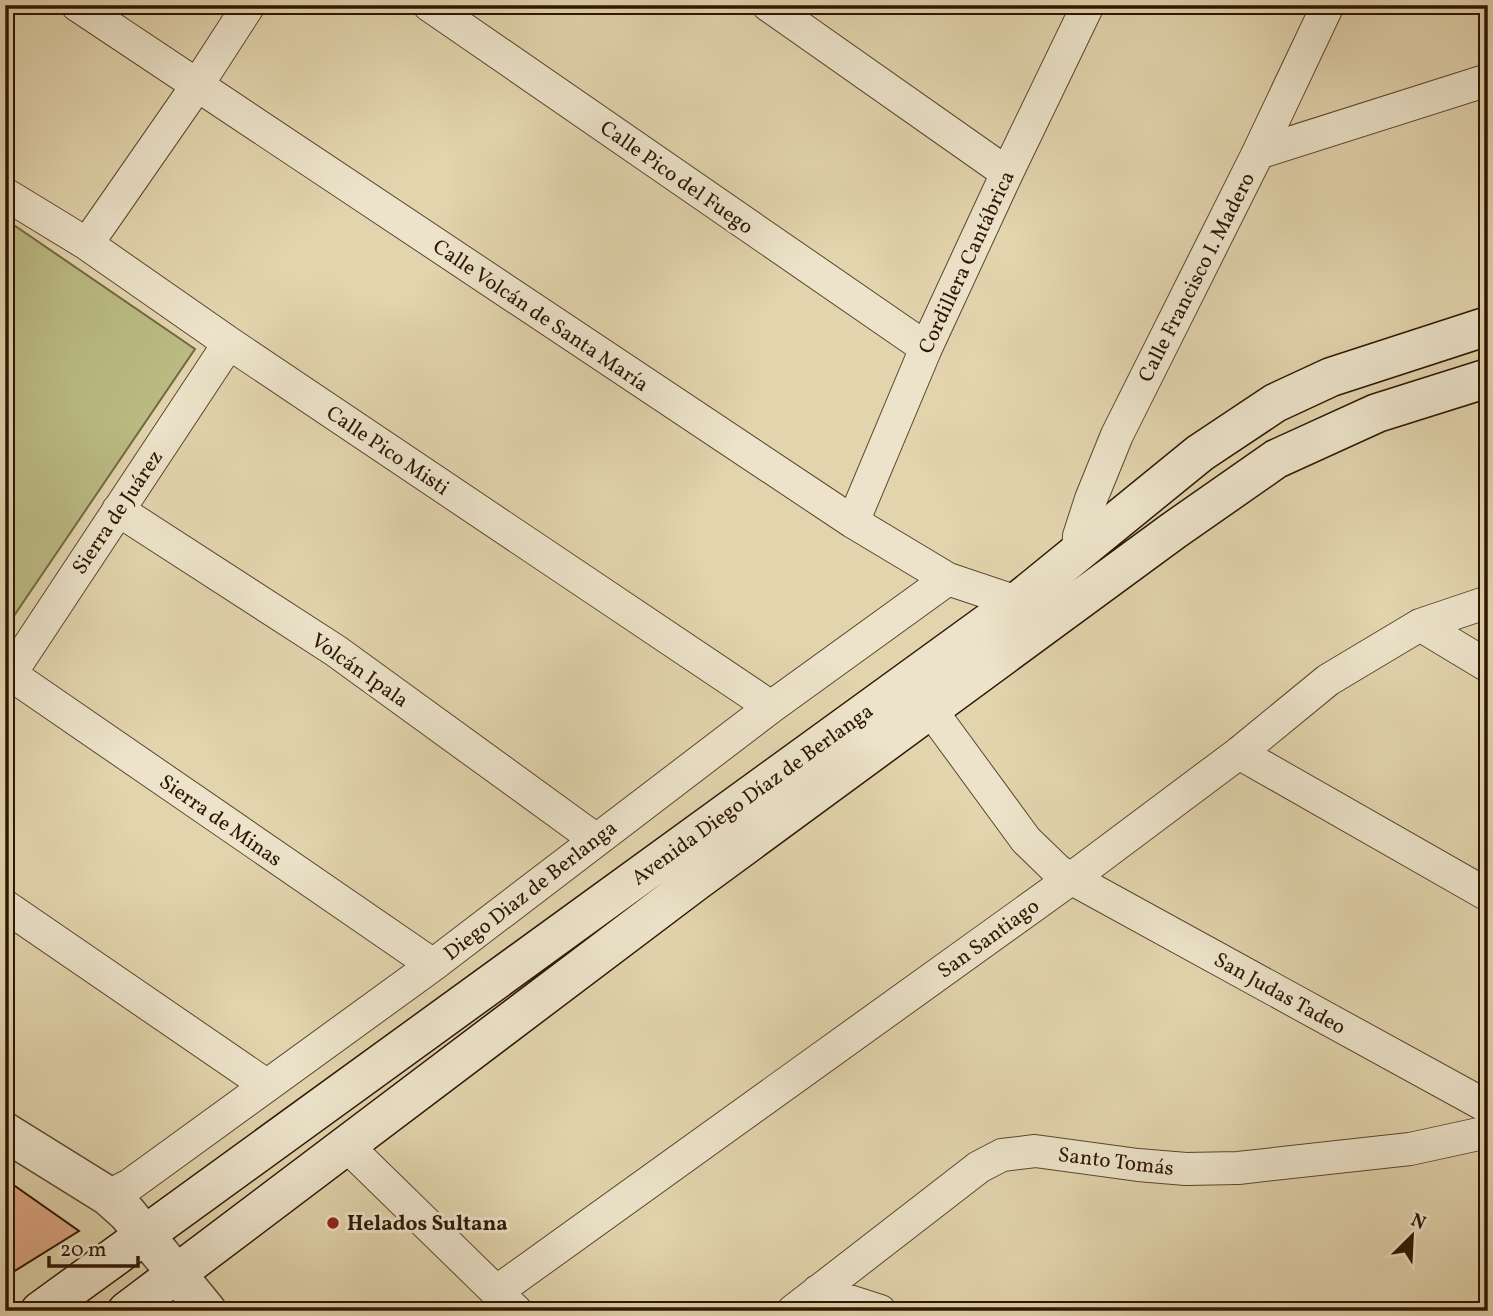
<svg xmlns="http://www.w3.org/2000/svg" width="1493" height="1316" font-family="Vollkorn,serif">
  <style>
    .green { fill: #bbbb84; stroke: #746844; stroke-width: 2 }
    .building { fill: #dda885; stroke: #2e1603; stroke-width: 2 }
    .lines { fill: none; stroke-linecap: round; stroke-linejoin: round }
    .minor-casing { stroke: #5b462e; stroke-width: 34 }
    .tertiary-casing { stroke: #5b462e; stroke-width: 41 }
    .secondary-casing { stroke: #2e1603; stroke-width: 41 }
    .minor { stroke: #ece3ca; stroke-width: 32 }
    .tertiary { stroke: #ece3ca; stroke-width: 38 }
    .secondary { stroke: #ece3ca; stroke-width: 38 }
    .poi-dot { fill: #8f2418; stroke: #ece3ca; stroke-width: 2.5 }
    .labels { text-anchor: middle; stroke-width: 6; stroke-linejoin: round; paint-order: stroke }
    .street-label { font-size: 21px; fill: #2e1603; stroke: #ece3ca }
    .poi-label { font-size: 21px; font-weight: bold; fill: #2e1603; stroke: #ece3ca; text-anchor: start }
  </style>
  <rect width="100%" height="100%" fill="#e2d4ad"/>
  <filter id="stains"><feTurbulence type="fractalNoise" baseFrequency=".00286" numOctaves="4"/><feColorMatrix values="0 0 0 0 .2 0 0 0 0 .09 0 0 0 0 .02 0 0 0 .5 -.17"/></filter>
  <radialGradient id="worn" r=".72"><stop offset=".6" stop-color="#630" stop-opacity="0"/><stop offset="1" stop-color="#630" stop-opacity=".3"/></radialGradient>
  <!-- green -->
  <path class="green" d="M5 219 195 349 5 629Z"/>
  <!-- building -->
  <path class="building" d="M5 1179 79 1231 5 1277Z"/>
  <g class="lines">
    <!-- minor casing -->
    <g class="minor-casing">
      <path id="minor" d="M77 5 853 522 948 579 1017 602
        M429 5 926 348
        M768 5 1007 173
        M1258 153 1488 80
        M5 194 87 244 229 343 771 707
        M87 244 196 87 249 5
        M118 510 336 651 595 839
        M853 522 926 348 1007 173 1088 5
        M1078 553 1079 536 1091 499 1117 435 1258 153 1328 5
        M1420 625 1488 666
        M10 674 433 965
        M5 682 229 343
        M930 709 1026 840 1058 871 1488 1107
        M1239 753 1488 895
        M5 906 266 1085
        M346 1145 516 1311
        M108 1196 130 1185 433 965 771 707 948 579
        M818 1291 880 1311
        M496 1292 1072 878 1239 753 1328 680 1420 625 1488 602
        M793 1311 979 1167 1002 1155 1035 1151 1138 1165 1186 1169 1238 1168 1410 1149 1488 1132"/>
    </g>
    <!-- tertiary casing -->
    <g class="tertiary-casing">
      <path id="tertiary" d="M5 1132 108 1196 127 1213 207 1311"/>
    </g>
    <!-- secondary casing -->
    <g class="secondary-casing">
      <path id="secondary" d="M40 1311 1017 602 1200 453 1275 403 1331 377 1488 326
        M127 1311 695 882 1173 531 1276 459 1377 413 1488 378"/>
    </g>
    <!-- minor -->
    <use href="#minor" class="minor"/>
    <!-- tertiary -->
    <use href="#tertiary" class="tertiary"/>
    <!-- secondary -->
    <use href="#secondary" class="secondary"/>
  </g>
  <!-- markers -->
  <circle class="poi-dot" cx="333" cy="1223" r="7"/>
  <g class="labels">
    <!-- street labels -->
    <g class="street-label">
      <text transform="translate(677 177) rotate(35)" y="7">Calle Pico del Fuego</text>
      <text transform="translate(966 262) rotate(-65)" y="7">Cordillera Cantábrica</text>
      <text transform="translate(1196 277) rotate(-63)" y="7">Calle Francisco I. Madero</text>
      <text transform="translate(541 315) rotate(34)" y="7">Calle Volcán de Santa María</text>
      <text transform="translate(388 450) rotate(34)" y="7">Calle Pico Misti</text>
      <text transform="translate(117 512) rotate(-56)" y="7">Sierra de Juárez</text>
      <text transform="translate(360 670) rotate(35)" y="7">Volcán Ipala</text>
      <text transform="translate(752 794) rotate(-36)" y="7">Avenida Diego Díaz de Berlanga</text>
      <text transform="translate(221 820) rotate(35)" y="7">Sierra de Minas</text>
      <text transform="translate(530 890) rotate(-38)" y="7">Diego Diaz de Berlanga</text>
      <text transform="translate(988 938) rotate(-36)" y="7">San Santiago</text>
      <text transform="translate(1280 993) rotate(29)" y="7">San Judas Tadeo</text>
      <text transform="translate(1116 1161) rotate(7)" y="7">Santo Tomás</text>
    </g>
    <!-- poi labels -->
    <g class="poi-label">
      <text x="347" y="1230">Helados Sultana</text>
    </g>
  </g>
  <!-- margin -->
  <rect width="1493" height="1316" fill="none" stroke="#e2d4ad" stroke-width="28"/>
  <rect x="7" y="7" width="1479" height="1302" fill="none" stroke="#2e1603" stroke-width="3.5"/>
  <rect x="14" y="14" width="1465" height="1288" fill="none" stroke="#2e1603" stroke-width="2"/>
  <!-- north arrow -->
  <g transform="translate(1412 1236) rotate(24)" stroke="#ece3ca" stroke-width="5" paint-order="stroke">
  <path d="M0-5L12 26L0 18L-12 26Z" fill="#2e1603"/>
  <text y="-10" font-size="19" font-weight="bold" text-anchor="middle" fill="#2e1603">N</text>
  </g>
  <!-- scale -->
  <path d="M49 1256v10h89v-10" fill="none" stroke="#2e1603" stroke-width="3.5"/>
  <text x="60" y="1256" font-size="21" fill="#2e1603" stroke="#ece3ca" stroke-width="5" paint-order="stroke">20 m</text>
  <rect width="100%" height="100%" filter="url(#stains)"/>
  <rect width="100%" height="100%" fill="url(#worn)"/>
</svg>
